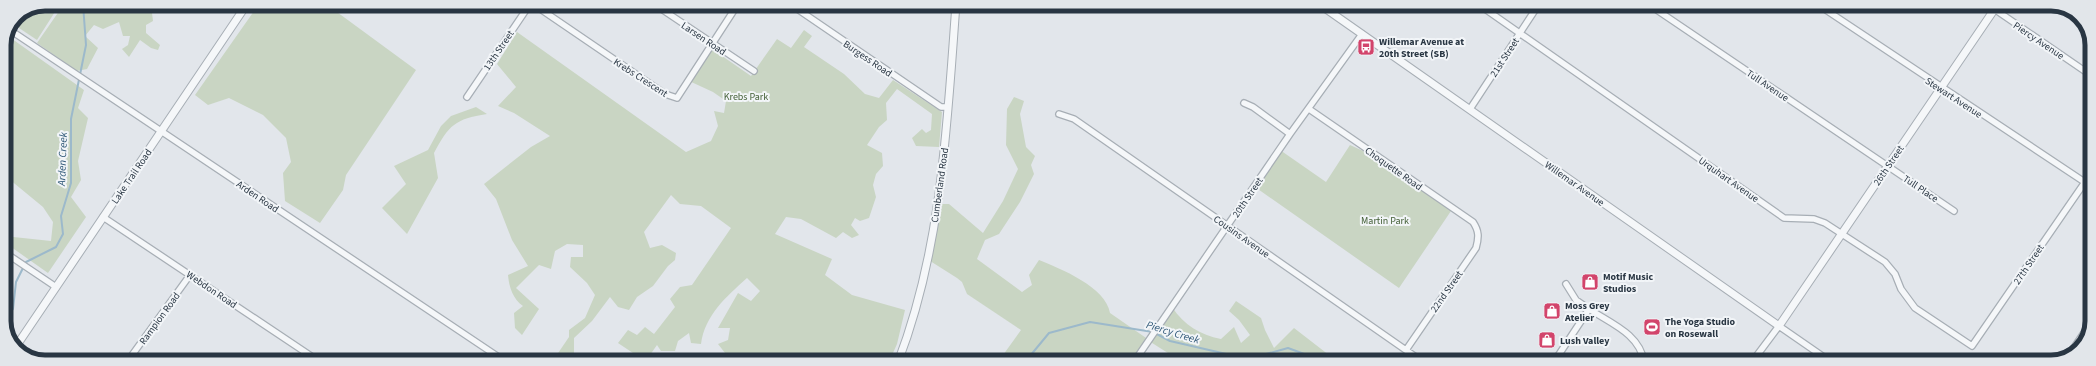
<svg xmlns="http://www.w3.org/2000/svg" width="2096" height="366" font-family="'Source Sans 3',sans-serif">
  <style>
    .green { fill: #c9d5c3 }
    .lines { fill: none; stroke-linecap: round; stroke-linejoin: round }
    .stream { stroke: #9cb9cb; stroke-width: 2 }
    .minor-casing { stroke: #a7aeb5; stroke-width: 8 }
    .tertiary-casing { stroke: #a7aeb5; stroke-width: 9 }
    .minor { stroke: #f5f7f9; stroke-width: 5.5 }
    .tertiary { stroke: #f5f7f9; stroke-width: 7 }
    .labels { text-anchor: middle; stroke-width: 4; stroke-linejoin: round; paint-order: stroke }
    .street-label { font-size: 10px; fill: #293643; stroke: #f2f5f8 }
    .poi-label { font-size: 10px; font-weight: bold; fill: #293643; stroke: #f2f5f8; text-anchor: start }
    .park-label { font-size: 10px; fill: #435f36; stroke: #f2f5f8 }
    .water-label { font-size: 11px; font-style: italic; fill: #325a79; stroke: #f2f5f8 }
    .rim { fill: none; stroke: #293643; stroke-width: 5 }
  </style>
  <rect width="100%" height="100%" fill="#e2e6eb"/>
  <!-- green -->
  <path class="green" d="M45 4H60L37 40 13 24 16 16Z
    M64 4H143V6L152 13 153 21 146 25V33L160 45 158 50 151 48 140 40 129 57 122 49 128 45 130 36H123L119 22 103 29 94 25 85 36 98 48 87 69 77 71 37 43Z
    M259 4H326L416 70 346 175 343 190 320 223 285 201 283 173 291 162 286 138 263 115 229 98 208 105 195 95Z
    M804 30 812 36 804 47 844 74 865 94 879 98 893 80 942 112 939 147 916 146 912 138 922 129 926 133 931 130 932 114 897 89 886 103 887 120 879 127 867 145 882 153 883 166 876 174 873 185 876 197 869 218 860 221 855 218 851 225 859 235 852 238 843 232 836 238 801 219 786 217 775 234 832 259 825 275 852 295 905 310 897 344 889 362H724L725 353 718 344 728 340 730 328H718L738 293 751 301 760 291 747 278C726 297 705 315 701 344L691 343 689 333 678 341 675 351H661L657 345 645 362H636L639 357 618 343 628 330 637 335 645 327 654 334 675 307 670 299 680 287 692 285 731 228 701 206 680 204 671 195 644 232 650 248 662 245 676 253 675 260 668 266 653 286 637 297 629 310 618 307 610 297 592 321 574 338V362H552L569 337V330L585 318 595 295 587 283 570 267 571 257H583V245L567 244 555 251 551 269 539 265 516 288 539 309 522 335 515 328 514 313 523 306C513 299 509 287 508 275L528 266 512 240 496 199 484 184 531 147 550 136 514 113 498 106 516 87 497 64 517 32 686 152 711 141 718 126 714 111 724 113 726 101 713 92 687 80 712 49 751 76 777 39 791 48Z
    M8 36 84 90 78 108 88 118 78 161 81 180 71 197 86 217 48 273 4 242V236L51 241 53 222 43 207 9 179 4 185V45Z
    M1014 97 1024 101 1020 114 1026 147 1035 156 1031 165 1034 174 1020 202 999 234 985 240 977 259 1022 292 1032 285 1029 275 1039 260C1061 269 1106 287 1110 313L1149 340 1172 307C1184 325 1200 335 1221 339L1234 327 1241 343 1250 335 1239 320 1229 311 1236 301 1261 318 1265 330 1274 348 1294 328 1338 362H1182L1149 341 1134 362H1058L1046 358 1044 362H998L1021 330 967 294 962 282 957 278 927 259 937 204H949L983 233 1003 201 1018 169 1006 145 1007 109Z
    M476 107 487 114C455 119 449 125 434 153L438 178 407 234 382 208 406 184 394 166 428 150 441 126 451 116Z
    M1350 145 1383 160 1453 208 1399 288 1255 187 1280 150 1326 182Z"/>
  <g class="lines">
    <!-- stream -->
    <path class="stream" d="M9 314 13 309 16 282 26 262 56 247 63 234 61 216 71 183V119L86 45 83 4
      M1025 362 1049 333 1090 322 1153 332 1170 341 1248 359 1288 348 1326 362"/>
    <!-- minor casing -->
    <g class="minor-casing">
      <path id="minor" d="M533 4 665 94 677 98 738 4
        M654 4 754 71
        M790 4 941 107H948
        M1478 4 1784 218 1814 219 1825 223 1885 262 1895 274 1901 289 1915 308 1972 346 2085 182
        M1648 4 1954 211
        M1817 4 2092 187
        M1987 4 2092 76
        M10 30 506 362
        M467 97 530 4
        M1244 103 1253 107 1290 134
        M1309 109 1473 222C1479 231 1479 237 1476 248L1406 350
        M1470 109 1539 4
        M1059 114 1074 119 1423 362
        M103 217 320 362
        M4 252 56 287
        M1566 284 1576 300 1589 309
        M2069 355 2092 321
        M131 357 138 362
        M127 362 190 275
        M1134 362 1290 134 1362 34
        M1554 362 1589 309C1610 323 1640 334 1644 362
        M1752 362 1779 326 1831 362"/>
    </g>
    <!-- tertiary casing -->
    <g class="tertiary-casing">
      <path id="tertiary" d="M1319 4 1779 326 1998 4
        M15 348 247 4
        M898 362C942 248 947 124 956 4"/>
    </g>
    <!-- minor -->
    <use href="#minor" class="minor"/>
    <!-- tertiary -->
    <use href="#tertiary" class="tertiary"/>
  </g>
  <!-- icons -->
  <defs>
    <g id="bus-square" transform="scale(0.9)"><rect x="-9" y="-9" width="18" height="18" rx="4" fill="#d2446b" stroke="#f2f5f8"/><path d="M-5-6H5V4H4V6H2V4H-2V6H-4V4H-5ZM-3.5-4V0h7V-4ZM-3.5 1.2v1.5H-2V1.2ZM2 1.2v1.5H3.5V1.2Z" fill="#fff"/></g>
    <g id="shop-square" transform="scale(0.9)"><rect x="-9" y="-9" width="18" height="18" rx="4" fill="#d2446b" stroke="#f2f5f8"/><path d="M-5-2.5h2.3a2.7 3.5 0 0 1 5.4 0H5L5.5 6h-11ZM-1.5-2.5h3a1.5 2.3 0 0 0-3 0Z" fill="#fff"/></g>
    <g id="stadium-square" transform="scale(0.9)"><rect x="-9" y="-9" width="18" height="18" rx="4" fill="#d2446b" stroke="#f2f5f8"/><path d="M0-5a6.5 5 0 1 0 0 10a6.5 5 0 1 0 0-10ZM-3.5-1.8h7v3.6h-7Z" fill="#fff"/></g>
  </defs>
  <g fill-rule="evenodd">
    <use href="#bus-square" x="1366" y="47"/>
    <use href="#shop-square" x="1590" y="282"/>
    <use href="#shop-square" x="1552" y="311"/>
    <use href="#stadium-square" x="1652" y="327"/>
    <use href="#shop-square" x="1547" y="340"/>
  </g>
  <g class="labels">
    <!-- street labels -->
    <g class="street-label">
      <text transform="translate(704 38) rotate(34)" y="4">Larsen Road</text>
      <text transform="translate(2039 40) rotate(34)" y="4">Piercy Avenue</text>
      <text transform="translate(498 50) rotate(-56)" y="4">13th Street</text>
      <text transform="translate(1504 57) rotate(-57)" y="4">21st Street</text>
      <text transform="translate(868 58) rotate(34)" y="4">Burgess Road</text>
      <text transform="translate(641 77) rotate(33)" y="4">Krebs Crescent</text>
      <text transform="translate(1768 85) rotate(34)" y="4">Tull Avenue</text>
      <text transform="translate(1954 97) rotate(33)" y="4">Stewart Avenue</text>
      <text transform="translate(1888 165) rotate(-56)" y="4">26th Street</text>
      <text transform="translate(1394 168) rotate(35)" y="4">Choquette Road</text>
      <text transform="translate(131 176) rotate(-56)" y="4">Lake Trail Road</text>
      <text transform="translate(1729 179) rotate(35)" y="4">Urquhart Avenue</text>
      <text transform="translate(1575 183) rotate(35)" y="4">Willemar Avenue</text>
      <text transform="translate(939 185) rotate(-82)" y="4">Cumberland Road</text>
      <text transform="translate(1921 188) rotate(34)" y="4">Tull Place</text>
      <text transform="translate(258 196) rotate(34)" y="4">Arden Road</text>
      <text transform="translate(1247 197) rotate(-56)" y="4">20th Street</text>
      <text transform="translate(1242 236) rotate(35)" y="4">Cousins Avenue</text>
      <text transform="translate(2028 264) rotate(-56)" y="4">27th Street</text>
      <text transform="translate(212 289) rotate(34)" y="4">Webdon Road</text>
      <text transform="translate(1446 291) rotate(-55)" y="4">22nd Street</text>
      <text transform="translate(159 318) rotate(-54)" y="4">Rampion Road</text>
    </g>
    <!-- poi labels -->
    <g class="poi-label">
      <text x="1379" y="45">Willemar Avenue at<tspan x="1379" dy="12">20th Street (SB)</tspan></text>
      <text x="1603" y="280">Motif Music<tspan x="1603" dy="12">Studios</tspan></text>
      <text x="1565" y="309">Moss Grey<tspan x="1565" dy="12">Atelier</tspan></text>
      <text x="1665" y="325">The Yoga Studio<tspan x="1665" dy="12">on Rosewall</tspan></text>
      <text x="1560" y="344">Lush Valley</text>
    </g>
    <!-- park labels -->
    <g class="park-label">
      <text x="746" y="100">Krebs Park</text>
      <text x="1385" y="224">Martin Park</text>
    </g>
    <!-- water labels -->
    <g class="water-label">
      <text transform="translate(62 159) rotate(-88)" y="4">Arden Creek</text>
      <text transform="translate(1173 332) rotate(17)" y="4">Piercy Creek</text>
    </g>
  </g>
  <!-- crop -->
  <path d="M0 0H2096V366H0ZM45 11H2051A34 34 0 0 1 2085 45V321A34 34 0 0 1 2051 355H45A34 34 0 0 1 11 321V45A34 34 0 0 1 45 11Z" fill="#e2e6ea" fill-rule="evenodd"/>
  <path class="rim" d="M45 11H2051A34 34 0 0 1 2085 45V321A34 34 0 0 1 2051 355H45A34 34 0 0 1 11 321V45A34 34 0 0 1 45 11Z"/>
</svg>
